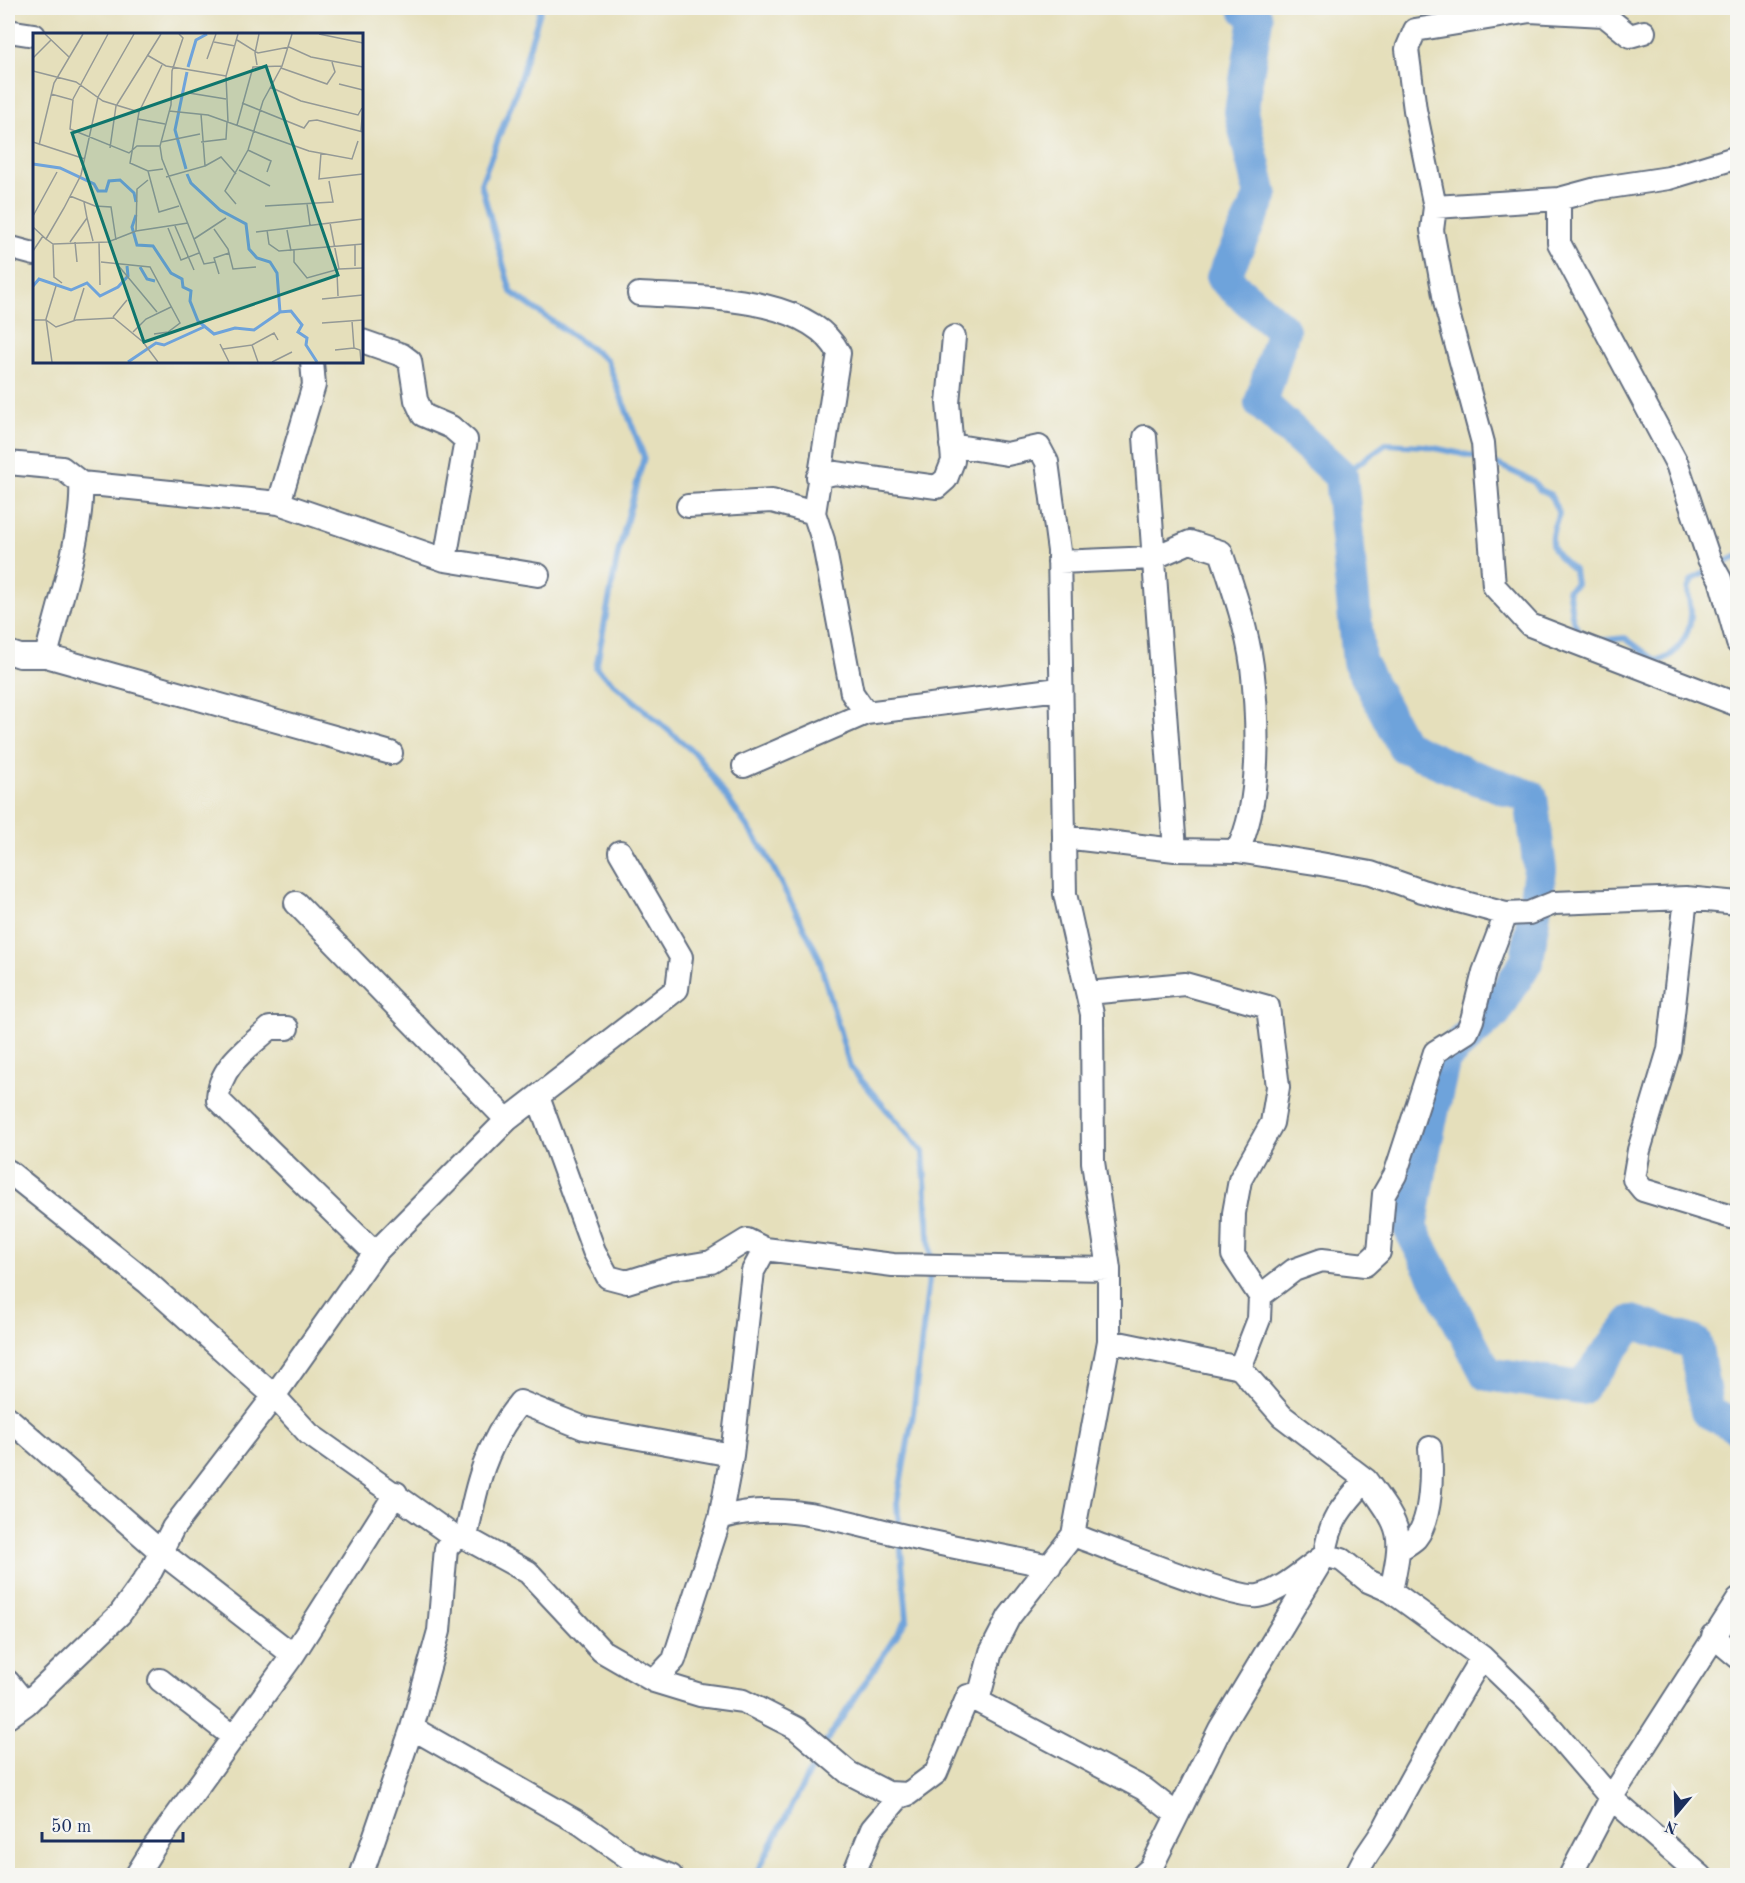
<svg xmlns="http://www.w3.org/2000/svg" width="1745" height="1883" font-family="'Old Standard TT',serif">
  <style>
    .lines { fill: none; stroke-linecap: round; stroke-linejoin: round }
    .stream { stroke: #6ea3db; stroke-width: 6 }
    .river { stroke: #6ea3db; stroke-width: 34 }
    .minor-casing { stroke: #626d7f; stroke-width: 26 }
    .minor { stroke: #fff; stroke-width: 22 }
    .inset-river { fill: none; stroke: #6ea3db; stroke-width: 3 }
    .inset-road { fill: none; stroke: #949996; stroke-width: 1.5 }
    .view { fill: #0f766e; fill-opacity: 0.15; stroke: #0f766e; stroke-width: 3 }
    .inset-edge { fill: none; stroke: #1b2f5e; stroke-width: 3 }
  </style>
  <rect width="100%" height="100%" fill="#f6f6f2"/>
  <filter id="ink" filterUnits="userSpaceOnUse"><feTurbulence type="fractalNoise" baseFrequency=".0167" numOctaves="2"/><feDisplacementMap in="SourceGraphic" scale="12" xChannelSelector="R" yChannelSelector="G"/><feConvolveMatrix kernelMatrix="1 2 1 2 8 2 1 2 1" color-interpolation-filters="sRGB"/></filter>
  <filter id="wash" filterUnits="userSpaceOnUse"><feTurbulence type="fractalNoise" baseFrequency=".008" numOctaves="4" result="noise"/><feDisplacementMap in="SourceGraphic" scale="24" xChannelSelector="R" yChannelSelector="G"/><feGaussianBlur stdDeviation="1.35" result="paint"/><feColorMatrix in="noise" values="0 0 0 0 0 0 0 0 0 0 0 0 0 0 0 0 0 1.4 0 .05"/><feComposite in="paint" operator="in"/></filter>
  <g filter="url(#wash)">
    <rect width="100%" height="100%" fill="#e5dfbb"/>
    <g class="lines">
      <!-- stream -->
      <path class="stream" d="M541 8 517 89 481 184 511 292 607 360 644 457 618 553 596 668 697 755 765 852 818 955 850 1067 923 1152 931 1263 913 1414 897 1502 899 1530
        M1490 461 1533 481 1540 490 1550 494 1559 514C1546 544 1550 551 1574 570L1576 584 1568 590C1573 607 1568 624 1585 636
        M1341 476 1386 444 1425 446 1481 458
        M1597 641 1625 638 1656 661C1675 659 1690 635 1691 615 1692 602 1683 591 1693 579L1738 556
        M824 1745 907 1619 900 1540
        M755 1876 819 1754"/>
      <!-- river -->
      <path class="river" d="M1245 8 1256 19 1241 112 1261 196 1223 278 1283 330 1261 403 1341 476 1359 661 1404 746 1468 775 1531 797 1540 870 1527 960 1495 1012 1444 1058 1424 1149 1410 1228 1487 1374 1581 1388 1632 1322 1695 1343 1707 1411 1738 1427"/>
    </g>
  </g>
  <g filter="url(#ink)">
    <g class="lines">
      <!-- minor casing -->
      <g class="minor-casing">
        <path id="minor" d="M8 31 34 35
          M1644 32 1630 36 1604 15 1530 11 1415 30 1407 49 1415 110 1435 207 1432 230 1446 306 1483 443 1494 586 1530 625 1738 705
          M1559 199V243L1677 464 1709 559 1720 579 1738 643
          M1435 207 1559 199 1596 189 1669 178 1738 157
          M8 247 34 254
          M639 294C698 298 808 294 839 353L814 513 823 540 852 693 866 713
          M362 341 402 355 410 361 416 400 423 415 451 427 466 440 445 560
          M1145 437 1175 850
          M8 463 62 468 81 483 279 503 445 560 538 575
          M818 477 835 473 937 487 946 479 953 461 948 403 954 337
          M279 503 314 385 312 362
          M688 506 772 501 814 513
          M1059 562 1153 558 1190 542 1221 552C1233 588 1247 628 1252 666 1258 719 1262 804 1237 851
          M8 652 20 656H46L391 753
          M46 656C58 608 84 530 81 483
          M744 766 866 713 1059 689
          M1064 837 1175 850 1237 851 1315 863 1371 873 1422 891 1506 914 1529 913 1554 903 1686 898 1738 903
          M1686 898 1669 1050 1639 1150 1634 1179 1643 1190 1738 1219
          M296 903 507 1120
          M1088 993 1185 984 1268 1007 1278 1087 1272 1123 1240 1180 1234 1213 1233 1255 1260 1296 1259 1319 1240 1368
          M287 1028H270C248 1048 218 1067 218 1100L375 1253
          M538 1097 594 1251 608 1277 627 1282 669 1269 711 1262 747 1240 765 1249
          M8 1171 148 1283 274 1396 309 1434 456 1538H466L528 1572 602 1651 654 1681 700 1695 743 1701 796 1728 849 1773 888 1793 908 1794
          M1260 1296 1294 1270 1322 1260 1365 1265 1379 1252 1384 1194 1395 1175 1435 1052 1467 1032 1472 1020 1484 972 1506 914
          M1109 1341 1240 1368 1282 1416 1366 1480C1342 1507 1330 1518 1325 1555L1220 1729 1151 1868 1142 1876
          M8 1418 161 1552 293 1655
          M1366 1480C1402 1530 1404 1530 1391 1591
          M720 1518C783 1498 849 1524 910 1537 956 1548 1003 1556 1050 1566
          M1073 1535C1104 1546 1234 1600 1258 1596 1281 1592 1306 1568 1325 1555L1342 1560 1368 1581 1391 1591 1482 1657 1530 1703 1611 1798 1701 1876
          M466 1538C476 1485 485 1446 520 1402L584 1428 732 1455
          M1400 1549C1405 1546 1412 1542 1416 1538 1432 1518 1432 1472 1430 1448
          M1713 1636 1738 1657
          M160 1680 232 1736
          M654 1681 674 1660 720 1518 732 1455 753 1271 765 1249 893 1265 1109 1269
          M8 1682 26 1704
          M968 1696 1144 1789 1176 1814
          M8 1717 26 1704 120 1614 151 1571 173 1528 274 1396 375 1253 507 1120 677 989 681 957 620 852
          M412 1728 581 1824 633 1861 671 1876
          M136 1876 154 1847 293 1655 396 1493
          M361 1876 412 1728 439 1631 446 1548 456 1538
          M853 1876 872 1829 899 1797 908 1794 936 1773 968 1696 980 1693 991 1652 1009 1617 1073 1535 1109 1341V1269L1093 1162 1092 1014 1065 894 1059 551 1047 462 1039 447 1007 454 951 445
          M1356 1876C1363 1857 1375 1845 1384 1829 1415 1770 1448 1714 1482 1657
          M1570 1876 1611 1798 1738 1600"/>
      </g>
      <!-- minor -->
      <use href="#minor" class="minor"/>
    </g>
  </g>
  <!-- overview -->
  <g transform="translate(33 33)">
    <rect width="330" height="330" fill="#e5dfbb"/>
    <path class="inset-river" d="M155 34 163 7 174 1M0 131 27 135 61 151 65 158H73L76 148 87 147 101 160 103 169M153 136 142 97 154 39M154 141 158 150 187 177 213 191 216 216 224 225 237 229 244 240 247 279M103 182 99 194 104 212 120 213 138 240 149 246 150 254 158 258 157 268 165 288 181 301 202 295 221 297 247 279 258 278 269 292 265 299 274 305 273 312 284 329M107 234 114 246 122 248M0 253 6 246 38 257 54 250 67 263 85 254 95 243 94 233M95 329 123 310 131 312 173 293"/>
    <path class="inset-road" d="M12 1 36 24M146 1 150 5 139 38 138 72 127 113 129 126 171 231 182 229M286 1 330 10M204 7 225 20 256 14 278 24 330 34M181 9 202 13M114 22 133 33 193 43M0 25 18 7M174 26 183 1M129 32 106 79 97 130 115 138 130 136M224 32 222 20 226 1M248 35 294 51 302 39 299 29M0 38 43 49 70 68 106 79M306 51 330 57M237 54 268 68 325 82 329 75M156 60 193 66M18 61 40 67 37 96 96 120 104 113H127M40 66 75 1M209 70 271 95 276 88 284 87 330 99M136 78 175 82 276 118 319 126 325 108M105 86 132 91M195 89 193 43 205 1M204 92 220 34 249 33M328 98 330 72M0 109 52 126M128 109 167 101M168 109 193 106 194 89M6 112 21 50 50 1M77 115 83 73 128 1M215 117 238 128 234 139M288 120 286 146 330 141M172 133 188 124 203 141M206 137 237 153M115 138 126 179 146 173M133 144 172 133 168 81M37 163 62 173 78 174 83 207M203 171 192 158 215 117 230 68 249 33 259 1M274 171 277 192M232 173 300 169 296 148M0 183 24 139M54 185 60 208M297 190 306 236M142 193 161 237M0 194 13 206 31 175 48 142 65 64 101 1M135 195 148 227 166 220M181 196 195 216 200 236 223 234M234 197 236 211 246 218 330 211M254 197 258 218M103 198 104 156 115 147M223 199 330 186M13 206 20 211 75 209 103 198 155 190M161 206 193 185M37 209 54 185 51 169M42 209 44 229M66 209 67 252M20 211 21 244 29 250M322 212V233M261 217V229L274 245 306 236 330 235M0 218 10 203M68 229 117 234 147 290 135 299 121 301M84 231 124 279M304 239 305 263M186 241 181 225 196 220M289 266 330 262M80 284 94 267M0 287H13L23 294 43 287 81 285 110 309 125 329M41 287 51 255M319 288 321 315 327 317 328 329M289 290 330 287M100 299 113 286 138 274M187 311 196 329M219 312 241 300 245 307M190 316 219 312 225 329M302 317 321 315M19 329 13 286 23 253M239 329 259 319"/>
    <path class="view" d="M233 33 305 242 111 309 39 100Z"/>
    <rect width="330" height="330" class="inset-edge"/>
  </g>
  <!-- margin -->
  <rect width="1745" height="1883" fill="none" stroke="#f6f6f2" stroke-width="30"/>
  <!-- north arrow -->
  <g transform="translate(1676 1814) rotate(199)" stroke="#f6f6f2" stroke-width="4.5" paint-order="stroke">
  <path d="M0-4.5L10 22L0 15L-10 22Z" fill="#1b2f5e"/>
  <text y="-9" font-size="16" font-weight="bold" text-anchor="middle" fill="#1b2f5e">N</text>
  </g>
  <!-- scale -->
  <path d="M42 1832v9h141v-9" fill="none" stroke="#1b2f5e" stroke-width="3"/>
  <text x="51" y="1832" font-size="18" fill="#1b2f5e" stroke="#f6f6f2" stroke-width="4.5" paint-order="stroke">50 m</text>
</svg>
